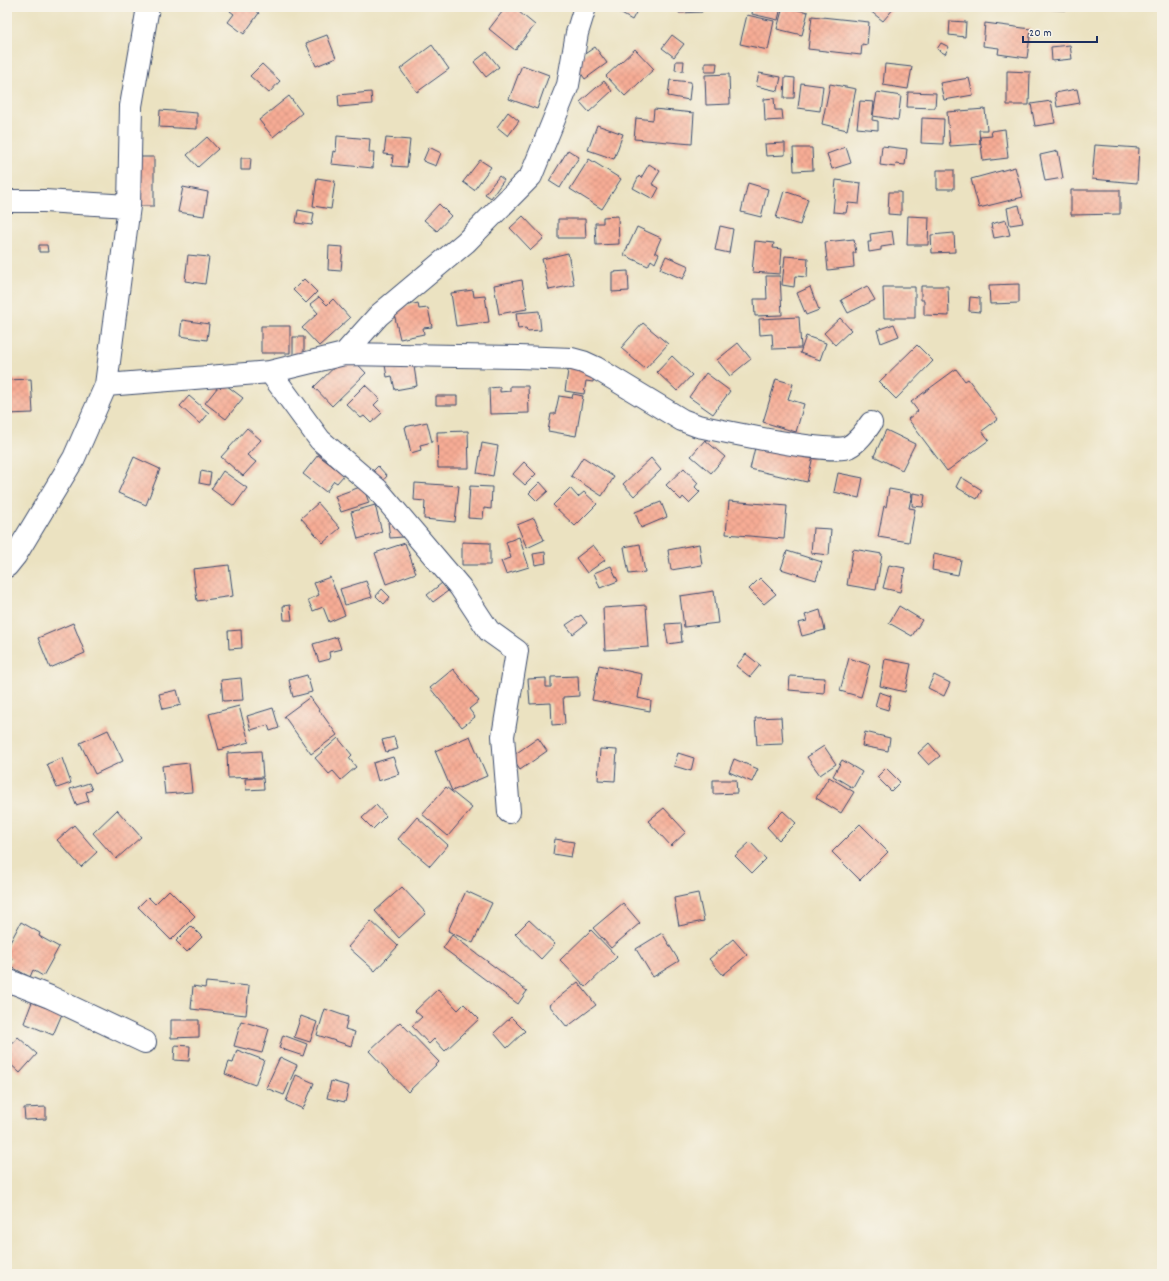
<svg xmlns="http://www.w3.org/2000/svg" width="1169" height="1281" font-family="Dekko,sans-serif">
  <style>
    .building { fill: url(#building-cross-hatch) }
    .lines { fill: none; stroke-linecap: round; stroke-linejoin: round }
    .minor-casing { stroke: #3a4a6d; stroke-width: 24 }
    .minor { stroke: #fff; stroke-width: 22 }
  </style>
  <defs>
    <pattern id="building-cross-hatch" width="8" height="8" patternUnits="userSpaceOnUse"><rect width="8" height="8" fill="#f7ac94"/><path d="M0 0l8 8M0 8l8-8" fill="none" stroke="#d39482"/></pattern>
  </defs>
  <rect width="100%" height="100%" fill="#f7f3e8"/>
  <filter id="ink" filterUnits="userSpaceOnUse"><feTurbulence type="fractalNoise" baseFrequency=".025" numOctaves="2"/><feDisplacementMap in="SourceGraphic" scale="8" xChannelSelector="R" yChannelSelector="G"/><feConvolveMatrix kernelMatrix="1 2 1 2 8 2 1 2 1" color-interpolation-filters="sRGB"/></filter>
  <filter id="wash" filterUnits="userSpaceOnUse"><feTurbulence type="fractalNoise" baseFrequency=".012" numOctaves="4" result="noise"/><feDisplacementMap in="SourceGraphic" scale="16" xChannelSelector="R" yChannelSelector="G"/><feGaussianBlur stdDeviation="0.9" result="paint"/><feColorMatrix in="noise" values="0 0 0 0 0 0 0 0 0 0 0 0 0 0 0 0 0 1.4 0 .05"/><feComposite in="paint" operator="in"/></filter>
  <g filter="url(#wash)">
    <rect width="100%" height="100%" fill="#ebe2c1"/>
    <g id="blocks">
      <!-- building -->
      <path class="building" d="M232 7H251L259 13 244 34 228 22 234 14 230 11Z
        M506 7H513L535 25 515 50 489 29Z
        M614 7H639L632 20 613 9Z
        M678 7H702V12L679 13Z
        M753 7H781L778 20 752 14Z
        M783 7 808 12 802 35 777 29Z
        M871 7H895L883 21 869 10Z
        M912 7H957V11L912 9Z
        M1036 7H1065V10L1036 9Z
        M747 15 774 21 768 50 740 44Z
        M812 16 869 22 867 45 862 44 861 55 808 49Z
        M950 21 966 22 965 37 949 35Z
        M985 23 1031 29 1027 58 998 54 999 48 983 46Z
        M327 35 336 58 316 66 306 43Z
        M672 35 684 44 674 57 662 48Z
        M941 43 949 47 945 54 937 49Z
        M432 45 449 69 417 92 400 69Z
        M1070 45 1072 59 1052 61 1051 47Z
        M595 47 607 63 585 79 573 62Z
        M635 49 654 69 625 96 606 76Z
        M487 52 499 67 486 77 474 62Z
        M676 61H684L683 71 675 70Z
        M705 63H717L716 72H705Z
        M262 64 280 81 269 93 250 76Z
        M885 64 912 67 908 89 883 85Z
        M522 65 549 75 537 109 509 99Z
        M1007 71 1030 72 1029 105H1007Z
        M759 73 781 77 778 91 756 86Z
        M729 74 730 104 706 105 705 75Z
        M785 77 795 78 794 98H784Z
        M969 78 973 95 944 100 940 83Z
        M670 80 691 82 689 100 668 96Z
        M604 81 612 91 589 112 580 102Z
        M801 83 823 86 820 111 798 108Z
        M830 84 856 89 847 130 822 124Z
        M1077 89 1080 103 1057 107 1055 93Z
        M371 92 372 104 339 107 338 95Z
        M877 92 901 96 898 120 873 116Z
        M908 92 936 93 935 108 907 107Z
        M289 96 302 113 273 137 259 120Z
        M774 98 775 110H782L783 120 765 121 764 99Z
        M860 101 874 102 872 120 878 121V130L857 128Z
        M1051 101 1055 123 1035 126 1031 104Z
        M654 109 694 113 692 144 634 139 636 118 653 120Z
        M985 109 987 130H979L980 144 950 146 947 112Z
        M160 110 197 113V129L159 127Z
        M508 112 519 121 508 136 497 127Z
        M922 118 944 119 943 144 921 143Z
        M597 125 623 134 614 159 588 150Z
        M1005 129 1008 158 983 161 980 137 992 136 991 131Z
        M337 136 370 139 369 152H374L373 168 331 164 333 151 336 152Z
        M207 137 218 149 198 167 187 155Z
        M386 138 410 140 407 167 392 166 393 155 384 154Z
        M785 143V155L766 156 765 144Z
        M1095 145 1139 148 1137 183 1092 179Z
        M882 146 907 149 905 165 896 164 895 167 880 165Z
        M429 147 441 153 436 166 423 161Z
        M846 147 851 163 832 169 827 154Z
        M793 148H812L813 170 794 171Z
        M568 150 579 157 560 188 549 181Z
        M1058 151 1063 178 1045 181 1040 155Z
        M134 157H154V206H134Z
        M241 158H251L250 170H241Z
        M589 159 621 179 602 209 570 189Z
        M480 160 491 167 474 190 463 182Z
        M649 164 660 171 652 184 659 188 653 199 633 188 639 176 641 178Z
        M1015 167 1023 197 979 208 971 179Z
        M937 170H954V189H937Z
        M499 176 504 180 491 198 485 194Z
        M317 178 335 181 331 209 313 206Z
        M836 180 861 183 859 204 848 203 846 213 833 212Z
        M748 183 768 189 761 217 741 212Z
        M183 187 208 192 204 216 178 212Z
        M1071 190H1120V214L1071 215Z
        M784 191 808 199 800 225 776 218Z
        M889 192H901V215L888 214Z
        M439 204 451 216 437 231 424 220Z
        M1019 205 1023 223 1010 225 1007 208Z
        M298 210 314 213 312 225 296 223Z
        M523 216 544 238 531 250 510 228Z
        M618 216 619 244 596 245 595 223H603V217Z
        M908 216 929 217 928 245H907Z
        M558 219H585L586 238H558Z
        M1006 220 1010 235 994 238 991 224Z
        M720 226 733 229 729 253 715 250Z
        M637 227 661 238 655 252 659 254 655 263 651 260 648 266 624 255Z
        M892 231 894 245 881 247V250L869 252 868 242H871L870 234Z
        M954 233 955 252 932 253 931 235Z
        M854 239 856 253H853L854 267 828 270 825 242Z
        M755 241 774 243 773 248 782 249 780 274 752 272Z
        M39 245H47L48 252H39Z
        M329 246 343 247 341 271 328 270Z
        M568 253 574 285 549 290 542 259Z
        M188 255 209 257 205 284 185 281Z
        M666 256 689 266 683 279 660 269Z
        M785 256 808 258 807 277 795 276 794 287 782 285Z
        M628 271 629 291 612 292V272Z
        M766 276H780L782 315 755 316 754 299H767Z
        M304 279 317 292 306 303 293 290Z
        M522 280 527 309 499 314 494 285Z
        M1019 284V303L990 304 989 285Z
        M867 286 875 300 848 313 841 300Z
        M921 286H948L949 316 924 315V300H921Z
        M810 287 819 310 806 315 797 293Z
        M883 287H915V318H884Z
        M473 290 474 297 485 296 489 322 456 326 451 293Z
        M319 297 327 305 333 299 350 318 319 346 302 328 318 313 310 304Z
        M970 297 980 298V312L969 311Z
        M418 303 419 309 428 308 432 327 423 328 424 334 400 339 393 309Z
        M539 311 541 330 527 331 526 328 518 329 516 313Z
        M799 317 801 348 773 349 772 334 760 335 759 319Z
        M840 318 851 330 835 345 824 333Z
        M182 320 209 324 207 340 180 336Z
        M643 323 668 344 645 369 621 348Z
        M894 324 899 336 881 343 877 330Z
        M261 326H290V353H261Z
        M806 336 826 343 820 360 800 353Z
        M293 337H304V356H293Z
        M738 343 751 359 730 376 717 360Z
        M917 345 933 361 896 399 879 382Z
        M348 354 366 373 332 406 314 387Z
        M672 356 692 375 677 391 657 372Z
        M413 360 417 386 395 390 392 376 387 377 385 365Z
        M569 364 595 368 593 382 586 381 584 394 565 391Z
        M956 369 965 381 968 379 998 419 982 431 989 440 947 471 908 419 918 411 911 402Z
        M706 373 730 391 713 414 689 397Z
        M31 379 33 413 7 414V380Z
        M776 379 793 384 788 399 804 404 796 432 763 422Z
        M222 382 243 398 226 419 205 403Z
        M365 385 380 399 374 405 382 413 371 423 364 416 361 418 346 404Z
        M510 386H528L529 413 490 414 489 388 500 387V392L510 391Z
        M573 394 583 396 576 436 548 431 551 414H555L559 396 572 398Z
        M189 396 209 413 200 424 180 406Z
        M436 396H457V405H436Z
        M427 422 432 442 420 445 421 450 411 453 405 427Z
        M247 428 261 440 247 455 256 462 243 476 221 457Z
        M886 430 915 444 902 470 874 456Z
        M468 431 469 468H438L437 432Z
        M757 439 814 452 807 482 750 469Z
        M705 440 725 457 711 473 691 456Z
        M482 443 498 446 493 476 477 473Z
        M318 455 344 475 337 483 334 481 326 492 303 474Z
        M134 457 160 469 146 505 118 493Z
        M583 457 614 477 602 496 571 476Z
        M651 458 661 470 634 496 623 484Z
        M524 462 536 474 525 485 513 474Z
        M378 466 387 476 380 484 370 474Z
        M684 468 698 483 695 487 700 492 689 503 683 497 681 500 666 485Z
        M201 471 211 473 209 485 199 483Z
        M223 471 247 488 234 506 211 489Z
        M838 473 863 478 859 498 834 492Z
        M961 477 982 490 977 499 956 487Z
        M540 482 548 491 537 501 529 493Z
        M415 483 459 486 455 522 424 519 425 501 414 500Z
        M363 486 369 503 341 512 335 496Z
        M470 486 492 487 491 509 484 508 483 519 468 518Z
        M570 488 578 497 584 492 597 504 575 526 553 505Z
        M889 489 912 493 909 508 915 509 909 542 878 537 884 506 886 507Z
        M913 493 925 495 923 507 912 506Z
        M729 501 787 506 784 539 726 534Z
        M661 502 667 517 641 528 635 512Z
        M318 503 340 528 323 543 301 518Z
        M375 505 382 532 358 539 351 512Z
        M534 518 544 540 527 548 517 525Z
        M401 520 403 537 390 538 388 522Z
        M813 528 831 529 829 555 811 553Z
        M519 537 529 567 506 574 501 561 511 558 506 542Z
        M462 542 490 543V565H462Z
        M405 543 416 573 386 584 375 553Z
        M640 544 645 572 629 574 624 547Z
        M699 544 702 565 671 570 668 550Z
        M593 545 605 560 587 573 576 558Z
        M853 549 882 554 876 590 847 585Z
        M787 551 822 562 816 580 781 569Z
        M545 552 546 563 535 565 533 554Z
        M934 554 961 560 958 575 932 570Z
        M229 565 233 596 197 601 193 569Z
        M889 565 905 568 900 592 883 588Z
        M611 566 618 581 600 588 594 573Z
        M330 577 345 615 329 622 323 607 313 611 308 600 319 595 314 583Z
        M760 578 776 594 764 604 749 589Z
        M366 581 372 597 345 605 340 589Z
        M442 583 448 591 433 602 427 595Z
        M382 589 390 597 384 604 376 596Z
        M714 591 718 623 684 627 680 596Z
        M290 605 292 620H284L283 606Z
        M646 605 649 647 605 650 603 608Z
        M899 606 922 620 912 636 889 623Z
        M820 610 825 630 802 636 798 623 807 621 805 615Z
        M581 615 587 623 573 634 566 625Z
        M73 623 85 653 50 668 38 638Z
        M680 623 682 642 668 644 665 624Z
        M241 630 242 648 229 649 228 631Z
        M337 637 341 649 329 652 330 659 319 662 313 644Z
        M746 654 760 665 750 677 736 666Z
        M849 658 870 665 861 697 840 691Z
        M885 659 911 664 905 692 880 686Z
        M599 665 642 674 638 698 651 701 650 711 592 700Z
        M453 669 479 701 469 709 475 717 462 727 430 688Z
        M307 675 312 692 293 697 289 680Z
        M934 675 950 683 944 696 928 688Z
        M578 676 579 696 563 697 565 724 552 725 551 703 530 704 528 679 546 678V687H551V677Z
        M790 676 825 678 824 693 789 690Z
        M241 678 243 700 223 701 221 680Z
        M177 690 181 705 163 709 159 694Z
        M879 692 891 696 888 710 875 706Z
        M310 697 337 735 311 754 284 716Z
        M239 706 249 742 219 750 209 714Z
        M273 708 279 728 270 731 268 725 251 730 247 716Z
        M781 717 783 744 757 745 755 718Z
        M108 730 123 761 95 774 80 743Z
        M865 732 890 738 888 751 862 746Z
        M470 736 487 776 452 791 435 751Z
        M394 737 398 749 386 752 382 740Z
        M338 738 352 755 349 758 356 767 341 780 333 771 329 774 315 758Z
        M538 738 547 751 520 770 511 757Z
        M929 743 940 756 929 765 918 753Z
        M824 746 836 764 820 775 807 757Z
        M600 749 617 750 615 781 598 780Z
        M261 751 263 777 228 778 227 753Z
        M678 753 694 758 691 771 674 766Z
        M393 757 399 774 378 781 373 763Z
        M62 758 71 783 57 788 47 764Z
        M734 759 758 769 752 782 729 772Z
        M842 760 862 772 853 788 833 776Z
        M189 763 192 792 165 794 162 766Z
        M886 768 900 782 891 791 877 777Z
        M829 777 854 792 841 813 816 798Z
        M263 778 264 789 246 790 245 779Z
        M713 780H736L737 793 713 794Z
        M89 783 92 790 86 792 89 801 76 805 70 789Z
        M446 787 472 808 448 836 422 814Z
        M376 805 386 816 373 829 362 818Z
        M664 808 686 832 671 846 648 821Z
        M117 810 141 837 116 859 93 833Z
        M783 811 796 823 779 840 767 827Z
        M417 817 448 845 430 866 398 839Z
        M860 824 888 852 860 880 832 852Z
        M74 825 97 852 81 867 57 840Z
        M555 839 574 842 571 857 553 854Z
        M750 842 766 859 752 873 735 856Z
        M402 887 426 913 399 938 375 911Z
        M169 890 195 916 171 940 138 907 148 897 155 904Z
        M466 891 492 903 473 943 448 931Z
        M698 893 704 921 679 926 674 898Z
        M623 903 640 923 611 948 593 928Z
        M529 920 555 944 541 959 515 934Z
        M371 921 398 946 375 971 348 947Z
        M21 922 40 933 39 936 59 947 43 976 33 970 30 977 8 965 12 959 7 956V948Z
        M191 926 202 937 187 952 176 941Z
        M591 930 617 957 586 987 560 960Z
        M662 933 679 961 653 977 636 949Z
        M452 935 527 991 518 1004 443 948Z
        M733 939 747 955 723 975 709 959Z
        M206 982 249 986 246 1015 191 1009 193 986 205 988Z
        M578 982 596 1005 567 1027 549 1005Z
        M438 989 458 1010 464 1004 479 1019 445 1051 434 1039 429 1044 412 1026 422 1017 415 1011Z
        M32 1002 62 1014 53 1035 24 1023Z
        M325 1009 348 1017 345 1029 355 1032 351 1046 317 1035Z
        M301 1016 317 1022 310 1042 294 1037Z
        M511 1017 525 1031 507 1048 494 1033Z
        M171 1020H199V1037L171 1038Z
        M241 1021 269 1029 262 1053 234 1046Z
        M400 1022 439 1062 408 1092 369 1051Z
        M283 1035 307 1044 303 1056 279 1048Z
        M18 1037 37 1054 20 1073 7 1061V1049Z
        M175 1045 190 1046 189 1061 174 1060Z
        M237 1050 264 1060 255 1085 225 1074 229 1062 233 1063Z
        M280 1057 297 1065 284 1095 266 1088Z
        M296 1075 314 1083 303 1109 286 1101Z
        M331 1081 349 1086 345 1102 327 1098Z
        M46 1107V1119L25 1120 24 1108Z"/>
    </g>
  </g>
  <g filter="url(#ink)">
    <use href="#blocks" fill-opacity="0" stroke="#3a4a6d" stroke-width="1"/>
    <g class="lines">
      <!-- minor casing -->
      <g class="minor-casing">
        <path id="minor" d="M7 201H44L129 206
          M344 354 519 357 572 359 583 362 596 368 682 420 698 426C722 431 833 455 848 447 858 442 865 432 871 423
          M270 372 320 440 377 489 460 587 489 631 517 651 503 736 509 812
          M106 385 270 372 344 354 379 315 466 242 531 176 568 85 577 33 585 7
          M7 566 15 556 74 458 106 385 129 206 131 106 148 7
          M7 980 50 997 145 1042"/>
      </g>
      <!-- minor -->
      <use href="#minor" class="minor"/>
    </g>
  </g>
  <!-- margin -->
  <rect width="1169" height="1281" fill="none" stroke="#f7f3e8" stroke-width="24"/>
  <!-- scale -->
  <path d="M1023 36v6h74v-6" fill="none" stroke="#1b2f5e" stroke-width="2"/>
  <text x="1029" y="36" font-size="12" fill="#1b2f5e" stroke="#f7f3e8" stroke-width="3" paint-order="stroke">20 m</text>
</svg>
